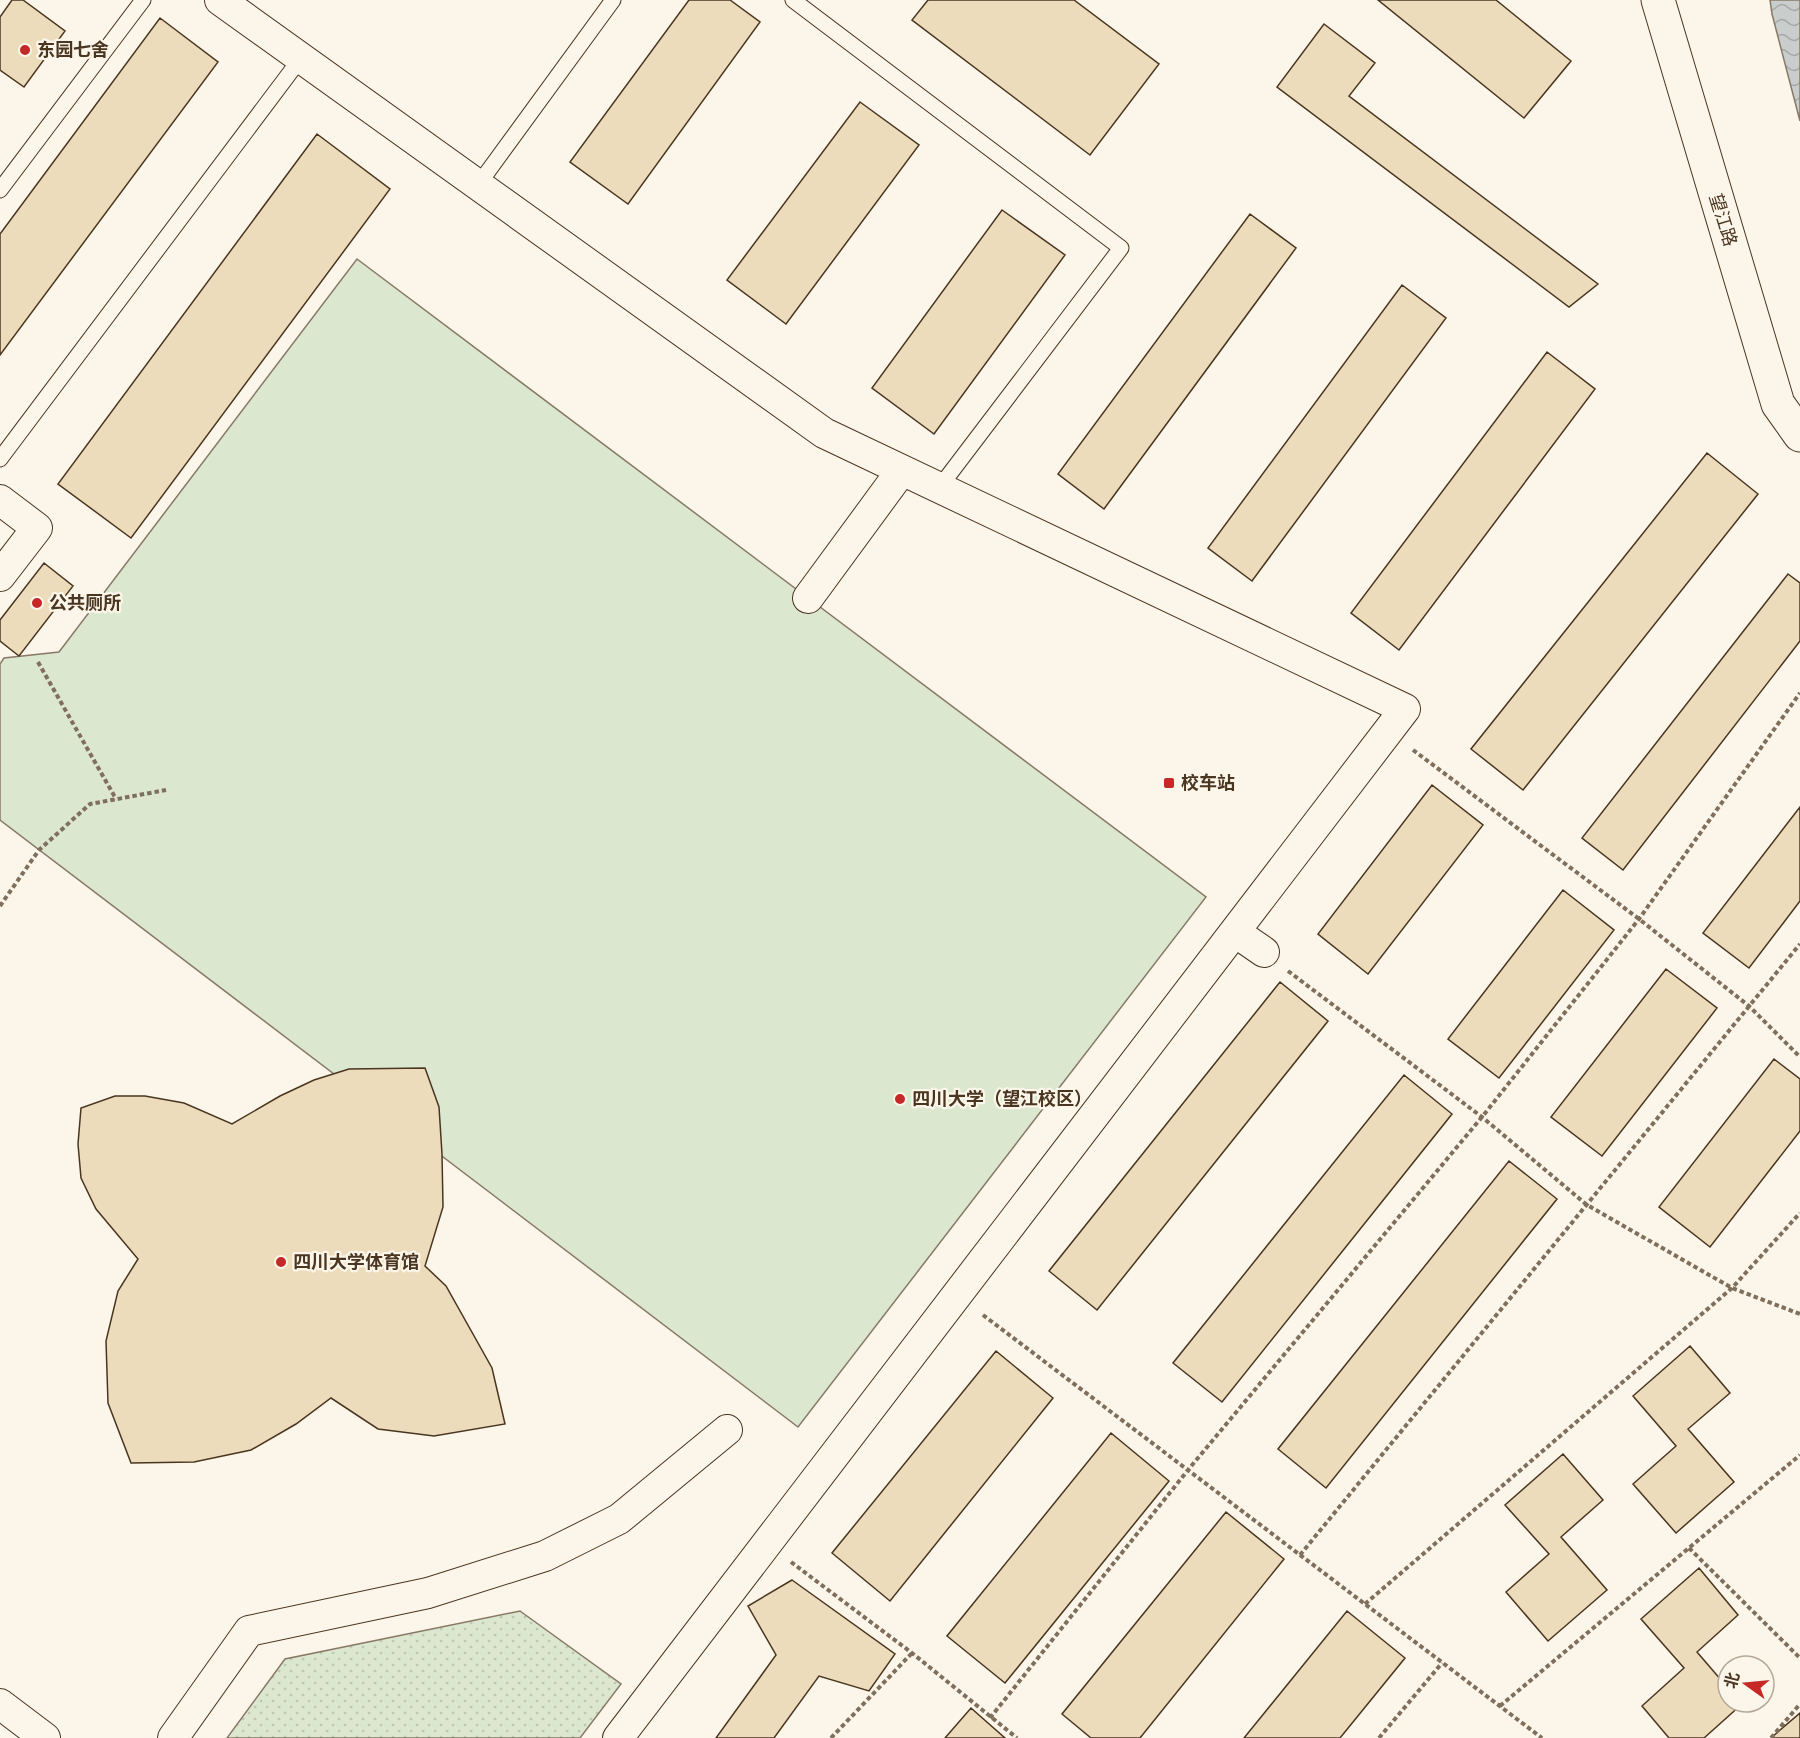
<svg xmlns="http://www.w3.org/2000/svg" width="1800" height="1738" font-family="Cabin,'Noto Sans SC',sans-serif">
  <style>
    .grass { fill: url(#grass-dots); stroke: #887966; stroke-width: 1.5 }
    .pitch { fill: #dce7d0; stroke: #887966; stroke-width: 1.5 }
    .water { fill: url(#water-waves); stroke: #887966; stroke-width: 1.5 }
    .building { fill: #ecdcbc; stroke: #4a3520; stroke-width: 1.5 }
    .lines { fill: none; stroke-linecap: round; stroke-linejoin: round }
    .lane-casing { stroke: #4a3520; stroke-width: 17 }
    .street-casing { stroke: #4a3520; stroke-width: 32 }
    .secondary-casing { stroke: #4a3520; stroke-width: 35 }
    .path { stroke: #7f6f5c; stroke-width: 4; stroke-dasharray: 4.5 3; stroke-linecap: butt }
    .lane { stroke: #fbf6e9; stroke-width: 15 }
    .street { stroke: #fbf6e9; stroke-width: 30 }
    .secondary { stroke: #fbf6e9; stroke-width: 33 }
    .poi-dot { fill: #c62828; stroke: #fbf6e9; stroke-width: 2 }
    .labels { text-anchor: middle; stroke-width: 4.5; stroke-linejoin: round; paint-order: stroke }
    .poi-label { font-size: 18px; font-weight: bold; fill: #4a3520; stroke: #fbf6e9; text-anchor: start }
    .street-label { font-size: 18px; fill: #4a3520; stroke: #fbf6e9 }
  </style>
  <defs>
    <pattern id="grass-dots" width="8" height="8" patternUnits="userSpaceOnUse" patternTransform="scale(1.5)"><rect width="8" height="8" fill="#dce7d0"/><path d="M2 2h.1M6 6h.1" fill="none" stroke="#bec7b2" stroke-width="1.8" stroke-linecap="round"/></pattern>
    <pattern id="water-waves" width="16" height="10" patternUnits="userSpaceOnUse" patternTransform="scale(1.5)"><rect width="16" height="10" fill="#c9cecd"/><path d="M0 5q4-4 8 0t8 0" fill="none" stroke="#a5a8a6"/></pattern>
  </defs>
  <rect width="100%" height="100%" fill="#fbf6e9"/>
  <!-- grass -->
  <path class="grass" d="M520 1611 621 1684 580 1738H227L285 1659Z"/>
  <!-- pitch -->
  <path class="pitch" d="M357 259 1206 897 798 1427 0 820V664L4 658 59 652Z"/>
  <!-- water -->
  <path class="water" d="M1770 0H1800V121L1772 14Z"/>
  <!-- building -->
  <path class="building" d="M12 0H23L65 31 24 87 0 70V17Z
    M689 0H730L760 22 628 204 570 162Z
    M928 0H1074L1159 64 1090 155 912 20Z
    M1378 0H1496L1571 61 1524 118Z
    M160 18 218 62 0 355V234Z
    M1324 24 1375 63 1349 96 1598 284 1569 307 1277 87Z
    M860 102 919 145 786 324 727 280Z
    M317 134 390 189 131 538 58 484Z
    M1002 210 1065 255 934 434 872 388Z
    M1250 214 1296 248 1104 509 1058 474Z
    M1402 285 1446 318 1252 581 1208 548Z
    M1547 352 1595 389 1399 650 1351 613Z
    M1707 453 1758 494 1523 790 1471 749Z
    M44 563 73 586 19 656 0 641V620Z
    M1788 574 1800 583V641L1623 870 1582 838Z
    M1432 785 1483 825 1368 974 1318 934Z
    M1800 807V901L1749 968 1703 933Z
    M1563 890 1614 930 1499 1078 1448 1039Z
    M1666 969 1717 1008 1602 1156 1551 1117Z
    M1280 982 1328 1021 1097 1310 1049 1271Z
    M1774 1059 1800 1079V1131L1710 1247 1659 1207Z
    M425 1068 439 1107 442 1154 443 1207 425 1266 446 1286 492 1368 505 1424 434 1436 378 1429 331 1398 296 1424 251 1450 194 1462 131 1463 108 1403 106 1341 118 1291 138 1259 96 1209 81 1178 78 1144 81 1108 115 1096H145L184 1103 232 1124 280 1096 314 1080 349 1069Z
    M1404 1075 1452 1114 1222 1402 1173 1363Z
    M1509 1161 1557 1199 1326 1488 1278 1449Z
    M1690 1346 1730 1393 1688 1429 1734 1482 1676 1533 1633 1484 1676 1446 1633 1396Z
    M996 1351 1053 1398 890 1601 832 1553Z
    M1111 1433 1169 1481 1005 1683 947 1636Z
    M1563 1454 1603 1500 1561 1537 1607 1590 1548 1641 1506 1592 1549 1554 1505 1505Z
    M1226 1512 1284 1559 1140 1738H1091L1062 1714Z
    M1699 1568 1738 1615 1697 1652 1728 1688V1702H1740L1742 1704 1704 1738H1669L1642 1706 1684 1668 1641 1619Z
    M792 1580 895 1654 869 1691 819 1676 774 1738H716L776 1655 748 1606Z
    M1347 1611 1405 1658 1340 1738H1244Z
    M971 1708 1005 1738H945Z
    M1800 1713V1738H1773L1772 1737Z"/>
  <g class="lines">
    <!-- lane casing -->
    <g class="lane-casing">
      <path id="lane" d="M793 0 1121 248 939 488
        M478 185 613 0
        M0 190 143 0
        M0 459 301 58"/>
    </g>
    <!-- street casing -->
    <g class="street-casing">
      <path id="street" d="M220 0 824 433 1405 709 618 1738
        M0 500 37 528 0 576
        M808 598 902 470
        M1235 932 1264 952
        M0 1704 45 1738
        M173 1738 249 1631 428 1593 545 1556 619 1519 727 1430"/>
    </g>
    <!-- secondary casing -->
    <g class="secondary-casing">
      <path id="secondary" d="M1658 0 1778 404 1800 435"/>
    </g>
    <!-- path -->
    <path class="path" d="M38 662 116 799
      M1413 750 1639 919 1749 1006 1800 1057
      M0 906 39 850 90 804 166 790
      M1288 971 1482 1117 1587 1205 1732 1288 1800 1314
      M983 1315 1542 1738
      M1689 1548 1800 1658
      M1300 1555 1800 944
      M791 1562 912 1653 1017 1738
      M1365 1604 1732 1288 1800 1213
      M1500 1706 1800 1455
      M990 1718 1188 1470 1482 1117 1639 919 1800 693
      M831 1738 912 1653
      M1379 1738 1442 1663
      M1771 1738 1800 1704"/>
    <!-- lane -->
    <use href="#lane" class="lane"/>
    <!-- street -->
    <use href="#street" class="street"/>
    <!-- secondary -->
    <use href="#secondary" class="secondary"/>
  </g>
  <!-- markers -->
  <g class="poi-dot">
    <circle cx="25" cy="50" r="6"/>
    <circle cx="37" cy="603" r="6"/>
    <rect x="1163" y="777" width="12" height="12" rx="3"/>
    <circle cx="900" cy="1099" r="6"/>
    <circle cx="281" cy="1262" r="6"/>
  </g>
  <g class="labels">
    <!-- poi labels -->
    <g class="poi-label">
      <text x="37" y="56">东园七舍</text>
      <text x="49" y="609">公共厕所</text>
      <text x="1181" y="789">校车站</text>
      <text x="912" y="1105">四川大学（望江校区）</text>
      <text x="293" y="1268">四川大学体育馆</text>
    </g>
    <!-- street labels -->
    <g class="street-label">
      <text transform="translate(1723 220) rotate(73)" y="6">望江路</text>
    </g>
  </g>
  <!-- north arrow -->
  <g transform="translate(1746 1684) rotate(285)"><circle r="28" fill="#fbf6e9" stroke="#b4a999" stroke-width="1.5"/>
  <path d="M0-4.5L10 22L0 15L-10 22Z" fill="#c62828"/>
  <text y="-9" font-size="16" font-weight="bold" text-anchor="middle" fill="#4a3520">北</text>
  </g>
</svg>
